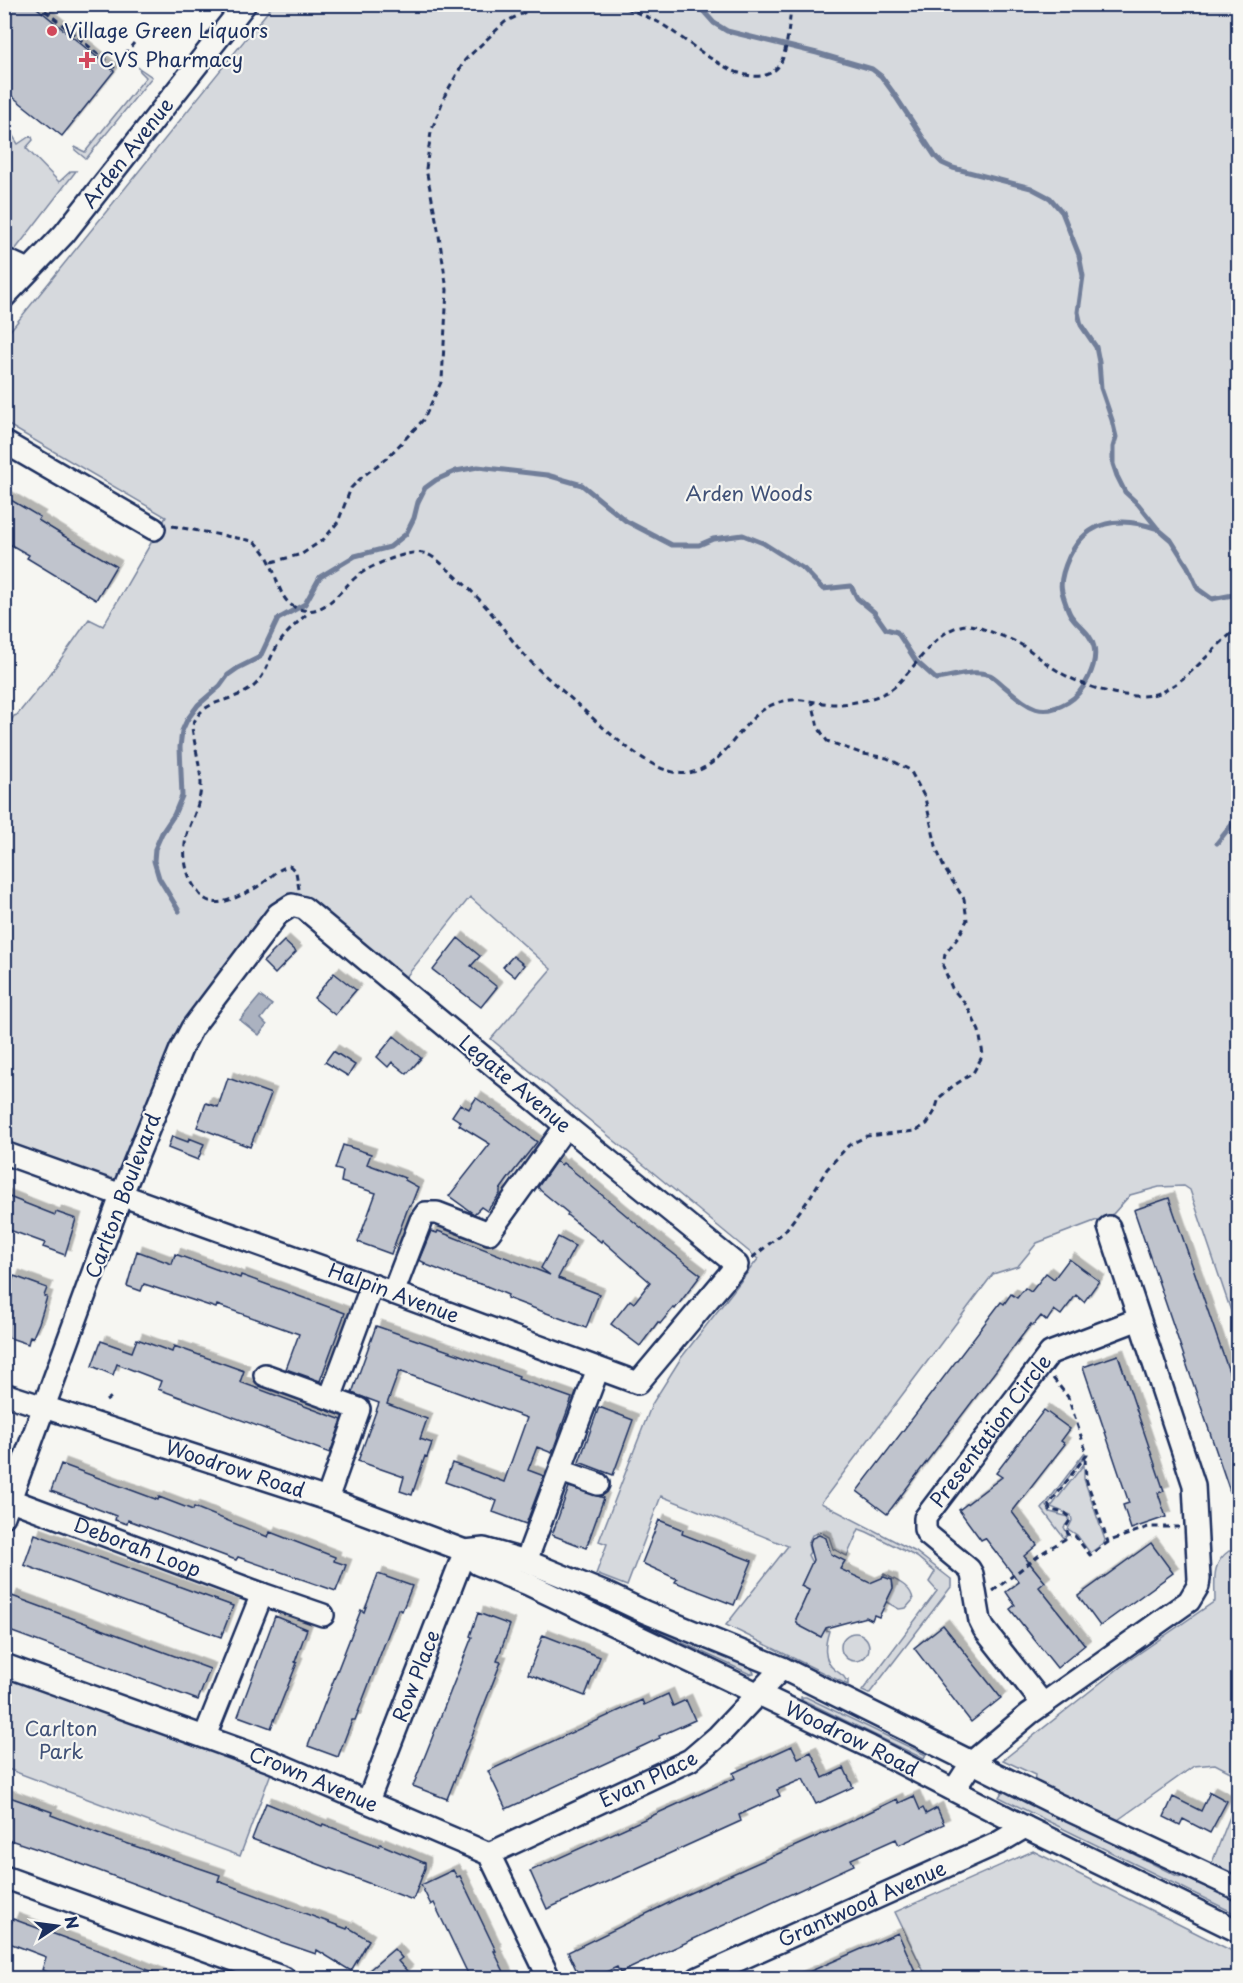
<svg xmlns="http://www.w3.org/2000/svg" width="1243" height="1983" font-family="'Playpen Sans',sans-serif">
  <style>
    .green { fill: #d6d9dd; stroke: #78849e; stroke-width: 1.5 }
    .water { fill: #abb2c0; stroke: #717e99; stroke-width: 1.5 }
    .lines { fill: none; stroke-linecap: round; stroke-linejoin: round }
    .stream { stroke: #717e99; stroke-width: 5 }
    .building { fill: #c0c4cd; stroke: #1b2f5e; stroke-width: 1.5; filter: url(#shadow) }
    .minor-casing { stroke: #1b2f5e; stroke-width: 26 }
    .path { stroke: #1b2f5e; stroke-width: 3; stroke-dasharray: 6 4.5; stroke-linecap: butt }
    .minor { stroke: #f6f6f2; stroke-width: 21 }
    .poi-dot { fill: #d1495b; stroke: #f6f6f2; stroke-width: 2 }
    .labels { text-anchor: middle; stroke-width: 4.5; stroke-linejoin: round; paint-order: stroke }
    .poi-label { font-size: 20px; fill: #1b2f5e; stroke: #f6f6f2; text-anchor: start }
    .street-label { font-size: 20px; fill: #1b2f5e; stroke: #f6f6f2 }
    .park-label { font-size: 20px; fill: #405177; stroke: #f6f6f2 }
  </style>
  <defs>
    <filter id="shadow"><feDropShadow dx="5.5" dy="-5.5" stdDeviation="0" flood-color="#0004"/></filter>
  </defs>
  <rect width="100%" height="100%" fill="#f6f6f2"/>
  <filter id="ink" filterUnits="userSpaceOnUse"><feTurbulence type="fractalNoise" baseFrequency=".0167" numOctaves="2"/><feDisplacementMap in="SourceGraphic" scale="12" xChannelSelector="R" yChannelSelector="G"/><feConvolveMatrix kernelMatrix="1 2 1 2 8 2 1 2 1" color-interpolation-filters="sRGB"/></filter>
  <g filter="url(#ink)">
    <!-- green -->
    <path class="green" d="M273 5H1238V1332L1190 1190 1184 1186 1159 1187 1130 1195 1113 1214 1037 1243 1018 1266 993 1274 821 1503 916 1552 951 1579V1587L869 1694 862 1691 937 1591 929 1582 935 1572 917 1557 867 1532 859 1529 847 1556 833 1549 829 1537 821 1532 812 1535 808 1544 810 1552 808 1555 812 1563 801 1586 809 1590 796 1619 798 1625 821 1637 825 1629 829 1631C825 1644 822 1660 835 1670 840 1674 843 1674 846 1680H848V1685L726 1625 788 1546 661 1496 627 1586 596 1574 607 1544 599 1541 652 1404 681 1358 758 1259 491 1039 551 969 470 897 406 977 311 902 277 905 175 1037 124 1171C119 1177 116 1180 108 1181L5 1143V730L14 716 17 715 51 673 89 619 103 626 166 517 5 423V337Z
      M139 68 152 77 86 159 75 150V147L85 152 146 77 140 71Z
      M4 122 18 144 30 136 32 137 33 140 26 148 59 182 71 171H76L5 263Z
      M1085 1452 1084 1457 1047 1506 1050 1512 1069 1517V1521L1064 1527 1068 1535 1064 1538 1042 1509Z
      M1084 1464V1479L1105 1540 1104 1543 1090 1553 1077 1535 1068 1529 1072 1521 1071 1515 1051 1507Z
      M1229 1551H1238V1776L1215 1764 1194 1766 1115 1822 1034 1782 1035 1775 1003 1760 1128 1661 1215 1601C1215 1581 1211 1563 1229 1551Z
      M884 1574C895 1580 912 1586 913 1600L906 1608 899 1609 886 1602 893 1587 892 1580 882 1578Z
      M559 1586 714 1650 752 1669 754 1673 750 1674 618 1613 559 1590 557 1587Z
      M841 1647a14 14 0 1 1 28 0a14 14 0 1 1-28 0Z
      M4 1671 271 1773 240 1856 5 1768Z
      M801 1697H806L926 1755 924 1759 801 1699Z
      M1004 1789 1177 1876 1186 1878 1238 1901V1915L999 1797Z
      M1238 1796V1884L1208 1873Z
      M1033 1851 1238 1954V1978H927L895 1912Z"/>
    <!-- water -->
    <path class="water" d="M260 996 272 1005 261 1019 267 1025 259 1035 240 1020Z"/>
    <g class="lines">
      <!-- stream -->
      <path class="stream" d="M697 4 714 23 727 31 817 53 872 69 881 76 892 91 935 156 942 163 953 168 1031 188 1050 198 1062 212 1079 255 1083 276 1078 312 1081 325 1096 347 1099 362 1101 388 1112 420 1116 437 1113 447V464L1117 476 1125 492 1138 504 1158 529 1171 540 1188 567 1198 589 1212 599 1238 594
        M1217 843 1238 817
        M179 911 159 878 154 861 155 849 162 833 174 815 182 796 180 747 182 731 187 720 198 705 220 686 228 675 238 668 260 657 278 619 305 604 320 577 355 556 390 547 406 534 414 518 418 502 425 488 436 480 456 471 478 467 547 475 582 485 626 521 672 545H699L713 539 743 535 763 543 804 569 823 589 851 586 857 598 874 612 886 629 897 632 916 661 936 679C953 677 972 669 990 675 995 677 1000 683 1004 686 1027 705 1039 719 1068 702 1084 693 1098 664 1094 647 1091 632 1077 626 1070 614 1067 608 1064 599 1062 592 1059 581 1064 568 1069 557 1087 519 1121 516 1158 529"/>
    </g>
    <!-- building -->
    <path class="building" d="M4 4H32L114 71 62 136 4 90Z
      M4 496 40 517 38 520 64 536 116 566 96 600 27 558 29 555 4 541Z
      M458 938 480 956 471 966 497 987 481 1007 433 970Z
      M284 941 296 952 275 974 263 962Z
      M513 956 524 965 515 977 503 967Z
      M334 973 356 990 335 1015 314 998Z
      M394 1036 421 1058 407 1074 392 1062 388 1067 377 1057Z
      M333 1051 355 1065 348 1076 325 1062Z
      M228 1078 271 1094 250 1147 197 1127 206 1103 218 1107Z
      M476 1098 503 1116 537 1142 510 1176 500 1190V1194L487 1211 481 1207 474 1214 449 1196 490 1144 459 1125 461 1122 452 1116 460 1104 469 1109Z
      M172 1136 188 1142 189 1138 204 1144 198 1160 168 1148Z
      M343 1145 371 1154 367 1164 405 1178V1180L418 1187 411 1205H409L391 1254 358 1242 376 1193 341 1182 343 1171 335 1169Z
      M556 1161 561 1165 563 1163 578 1175 657 1241 701 1275 675 1309 673 1308 660 1324 658 1322 640 1346 611 1324 630 1300 634 1303 650 1282 602 1240 601 1242 567 1215 568 1213 540 1190 538 1187Z
      M4 1195 55 1215 56 1212 76 1219 65 1255 43 1247 45 1243 4 1228Z
      M1169 1198 1239 1401V1509H1236L1134 1210Z
      M431 1231 437 1233 438 1231 550 1275 541 1268 558 1237 575 1246 558 1278 599 1294 586 1328 507 1298 508 1295 484 1285 465 1280 424 1264 425 1263 419 1260Z
      M137 1251 172 1264 175 1254 240 1278 241 1275 345 1313 320 1381 286 1369 299 1334 217 1305 216 1308 144 1284 141 1291 127 1286Z
      M1069 1259 1099 1281 1084 1302 1076 1295 1061 1315 1054 1310 1047 1321 1041 1316 1033 1326 1031 1324 887 1514 857 1491 1001 1302 1004 1304 1011 1294 1017 1298 1025 1288 1031 1292 1046 1273 1054 1279Z
      M14 1276 47 1288 44 1296 47 1297 39 1323 33 1337 30 1336 28 1344 4 1336V1301Z
      M376 1326 460 1355 519 1376 518 1379 572 1398 552 1453 537 1447 528 1470 544 1476 526 1524 493 1512 497 1501 445 1482 452 1463 504 1482 527 1418 399 1371 387 1404 427 1419 420 1439 432 1443 427 1457 425 1456 412 1495 400 1491 404 1477 358 1461 379 1403 352 1393Z
      M137 1339 172 1352 174 1346 244 1371 240 1382 342 1420 330 1453 158 1389 161 1381 117 1364 113 1375 92 1366 101 1341 132 1352Z
      M1118 1355 1164 1491 1158 1493 1166 1517 1131 1529 1123 1505 1129 1503 1083 1367Z
      M599 1407 633 1420 613 1475 579 1462Z
      M1044 1410 1070 1429 1061 1441 1065 1444 1012 1512 1037 1545 1024 1556 1045 1582 1039 1587 1085 1645 1057 1668 1010 1609 1015 1605 1006 1592 1019 1582 985 1538 981 1540 959 1510 1002 1477 996 1473Z
      M61 1464 158 1500 159 1497 193 1510 194 1507 268 1537 270 1532 335 1557 334 1561 346 1565 336 1591 238 1557 236 1560 128 1520 127 1524 115 1520 116 1516 51 1491Z
      M569 1487 604 1498 586 1548 552 1535Z
      M659 1520 683 1530 682 1534 752 1561 734 1605 675 1582 677 1579 642 1563Z
      M35 1534 233 1606 221 1637 24 1565Z
      M819 1535 826 1538 831 1554 845 1561 840 1569 870 1583 884 1577 892 1580 893 1588 879 1617 874 1615 872 1620 866 1617 826 1628 821 1637 798 1625 796 1619 809 1590 801 1586 813 1560 809 1545 812 1538Z
      M1151 1543 1173 1573 1100 1626 1078 1596Z
      M378 1574 412 1586 402 1611 398 1609 355 1720H352L338 1757 308 1746 361 1610 364 1612Z
      M12 1596 210 1669 198 1700 4 1629V1616Z
      M478 1613 510 1625 497 1661 501 1662 447 1799 413 1786 472 1637 470 1636Z
      M275 1616 307 1629 295 1662 297 1663 271 1728 238 1716Z
      M943 1625 1001 1698 971 1722 914 1648Z
      M543 1635 600 1657 585 1696 528 1674Z
      M668 1694 673 1706 686 1700 695 1720 659 1736 660 1738 645 1745 506 1809 488 1771 642 1700 644 1705Z
      M792 1746 798 1758 811 1752 823 1778 844 1768 853 1787 816 1804 803 1779 777 1790 780 1796 739 1815 741 1821 547 1909 530 1871 735 1778 733 1773Z
      M1210 1792 1227 1801 1210 1833 1183 1819 1180 1825 1164 1817 1173 1797 1201 1811Z
      M4 1795 52 1812 51 1815 108 1837 220 1875 218 1881 347 1929 348 1927 369 1940 351 1971 317 1950 316 1954 281 1942 188 1905V1904L73 1861 4 1838Z
      M914 1796 920 1810 923 1808 926 1814 937 1808 944 1824 899 1845 896 1839 851 1859 854 1865 620 1973 617 1967 593 1978H580L568 1952 683 1896 836 1828 897 1799 899 1803Z
      M266 1803 322 1826 323 1824 379 1846 380 1844 425 1863V1868L413 1900 252 1839Z
      M453 1870 457 1877 460 1876 496 1951H494L507 1978H470L434 1903 431 1905 421 1885Z
      M13 1919 103 1952 168 1978H66L42 1970 46 1957 4 1941Z
      M898 1933 916 1973 905 1978H795Z
      M394 1949 402 1958 398 1961 407 1971 400 1978H360Z"/>
    <g class="lines">
      <!-- minor casing -->
      <g class="minor-casing">
        <g id="minor">
          <path d="M4 259 28 270"/>
          <path id="s1" d="M4 297 64 234 245 4"/>
          <path d="M4 442 154 529"/>
          <path id="s2" d="M4 1153 372 1285 638 1383 737 1265 566 1126 304 908 292 905 278 914 192 1028 181 1049 121 1196 4 1516"/>
          <path d="M393 1293 421 1220 426 1213H437L489 1233 566 1126"/>
          <path d="M265 1375 359 1409 327 1499"/>
          <path id="s3" d="M4 1394 327 1499 465 1551 478 1564 528 1584 870 1747 1025 1827 1238 1931"/>
          <path d="M330 1398 372 1285"/>
          <path d="M561 1471 598 1484"/>
          <path id="s4" d="M11 1500 262 1594 323 1615"/>
          <path d="M465 1551 484 1549 526 1561 607 1594 645 1612 782 1668 1054 1803 1238 1889"/>
          <path d="M526 1561 598 1369"/>
          <path id="s5" d="M4 1665 271 1761 489 1854 549 1978"/>
          <path id="s6" d="M1043 1704 984 1629 980 1621 972 1574 969 1569 928 1535 925 1529V1518L1050 1353 1139 1319"/>
          <path d="M205 1736 262 1594"/>
          <path d="M954 1790 972 1762 1029 1714 1189 1601 1198 1586 1199 1579 1194 1485 1109 1227"/>
          <path id="s7" d="M368 1801 465 1551"/>
          <path id="s8" d="M489 1854 690 1760 718 1736 782 1668"/>
          <path d="M4 1877 284 1978"/>
          <path id="s9" d="M698 1978 998 1843 1025 1827"/>
        </g>
      </g>
      <!-- path -->
      <path class="path" d="M37 4 114 67 134 43
        M616 4C630 10 644 15 658 22 685 36 748 100 778 67 787 57 789 24 791 9L794 4
        M172 526 253 541C280 558 272 601 299 609 326 618 341 587 360 574 372 565 408 550 423 553 430 554 439 561 444 566 460 579 478 597 492 614 506 631 518 650 535 666 548 679 563 691 576 703 601 725 654 779 689 773 728 766 739 718 774 704 797 695 811 703 834 704 850 705 880 698 893 688 915 670 935 628 966 625 973 624 982 629 989 631 998 635 1009 638 1018 643 1032 650 1044 663 1058 671 1082 687 1137 705 1163 691 1192 677 1213 647 1238 628
        M272 562 302 554 324 539 338 522 351 488 362 477 388 457 424 419 442 380 447 290 438 229 426 169 431 132 445 95 465 60 505 22 542 4
        M299 889 296 872 290 866C278 868 273 876 263 883 252 891 235 899 222 902 213 904 203 900 198 892 185 876 181 851 188 831 194 815 201 801 201 783 200 765 195 746 192 728 201 696 232 705 254 686 265 676 268 662 275 650 283 635 297 623 309 612
        M752 1258 785 1231 809 1199 827 1169 849 1145 867 1136 915 1131 927 1124 935 1111 939 1098 953 1086 973 1073 983 1055 979 1031 967 1006 952 988 943 966 945 954 959 936 967 920 964 899 944 868 937 850 925 798 910 770 887 758 863 754 827 741 818 727 812 701
        M1053 1378 1068 1397 1087 1454 1049 1505 1050 1510 1065 1513 1070 1517V1520L1066 1527 1068 1534 1075 1536 1090 1555 1110 1541 1148 1527H1179
        M106 1401 114 1395
        M1085 1458 1086 1479 1108 1542
        M993 1591 1042 1553 1070 1536"/>
      <!-- minor -->
      <use href="#minor" class="minor"/>
    </g>
  </g>
  <!-- markers -->
  <g class="poi-dot">
    <circle cx="52" cy="31" r="6"/>
    <path d="M84 51h6v6h6v6h-6v6h-6v-6h-6v-6h6z"/>
  </g>
  <g class="labels">
    <!-- poi labels -->
    <g class="poi-label">
      <text x="64" y="38">Village Green Liquors</text>
      <text x="99" y="67">CVS Pharmacy</text>
    </g>
    <!-- street labels -->
    <g class="street-label">
      <text dy="7" stroke="none"><textPath href="#s1" startOffset="190">Arden Avenue</textPath></text>
      <text transform="translate(515 1084) rotate(40)" y="7">Legate Avenue</text>
      <text transform="translate(123 1196) rotate(-69)" y="7">Carlton Boulevard</text>
      <text dy="7" stroke="none"><textPath href="#s2" startOffset="414">Halpin Avenue</textPath></text>
      <text dy="7" stroke="none"><textPath href="#s6" startOffset="338">Presentation Circle</textPath></text>
      <text dy="7" stroke="none"><textPath href="#s3" startOffset="243">Woodrow Road</textPath></text>
      <text dy="7" stroke="none"><textPath href="#s4" startOffset="135">Deborah Loop</textPath></text>
      <text dy="7" stroke="none"><textPath href="#s7" startOffset="134">Row Place</textPath></text>
      <text dy="7" stroke="none"><textPath href="#s3" startOffset="918">Woodrow Road</textPath></text>
      <text dy="7" stroke="none"><textPath href="#s8" startOffset="176">Evan Place</textPath></text>
      <text dy="7" stroke="none"><textPath href="#s5" startOffset="330">Crown Avenue</textPath></text>
      <text dy="7" stroke="none"><textPath href="#s9" startOffset="180">Grantwood Avenue</textPath></text>
    </g>
    <!-- park labels -->
    <g class="park-label">
      <text x="749" y="501">Arden Woods</text>
      <text x="61" y="1736">Carlton<tspan x="61" dy="23">Park</tspan></text>
    </g>
  </g>
  <!-- margin -->
  <rect width="1243" height="1983" fill="none" stroke="#f6f6f2" stroke-width="24"/>
  <rect x="12" y="12" width="1219" height="1959" fill="none" stroke="#1b2f5e" stroke-width="2" filter="url(#ink)"/>
  <!-- north arrow -->
  <g transform="translate(57 1926) rotate(77)" stroke="#f6f6f2" stroke-width="4.5" paint-order="stroke">
  <path d="M0-4.5L10 22L0 15L-10 22Z" fill="#1b2f5e"/>
  <text y="-9" font-size="16" font-weight="bold" text-anchor="middle" fill="#1b2f5e">N</text>
  </g>
</svg>
